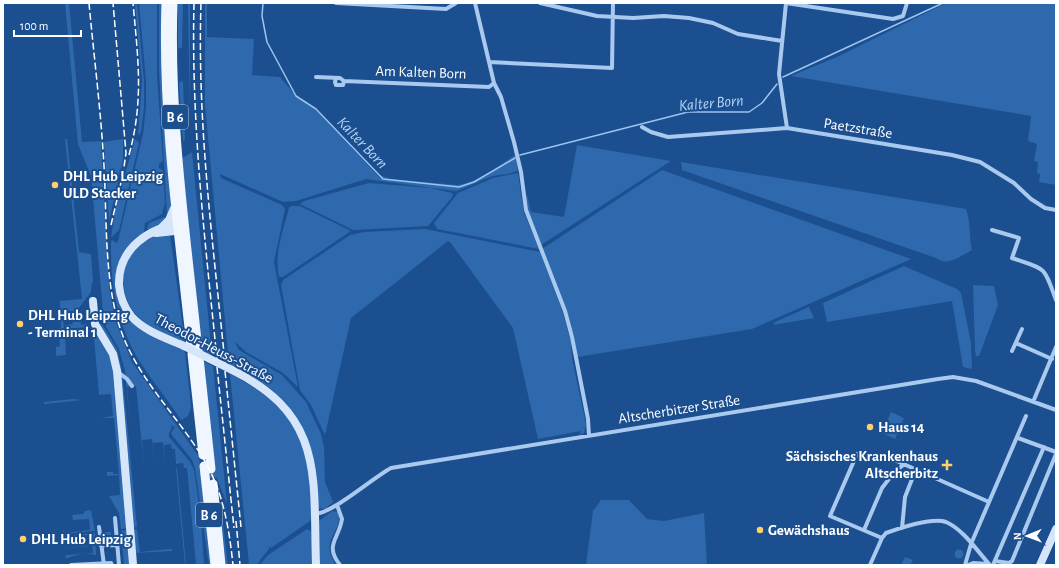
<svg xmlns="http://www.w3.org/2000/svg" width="1059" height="568" font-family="'Alegreya Sans',sans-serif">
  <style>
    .green { fill: #2e69ad }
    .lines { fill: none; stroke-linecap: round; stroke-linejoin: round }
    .stream { stroke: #9cc4f0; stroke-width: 1.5 }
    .primary-tunnel { stroke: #3d69a0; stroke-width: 9; stroke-dasharray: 9 4.5; stroke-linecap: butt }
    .street { stroke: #a9c9ee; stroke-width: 4 }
    .secondary { stroke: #d6e6fa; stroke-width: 8 }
    .primary { stroke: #f0f6ff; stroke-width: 9 }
    .rail { stroke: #fff; stroke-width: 1.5; stroke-dasharray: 7 3; stroke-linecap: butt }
    .secondary-bridge { stroke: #d6e6fa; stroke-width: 8 }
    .poi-dot { fill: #ffd166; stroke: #1b4f8f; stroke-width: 1.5 }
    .labels { text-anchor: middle; stroke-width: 4; stroke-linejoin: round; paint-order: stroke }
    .shield { fill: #1b4f8f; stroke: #bbcadd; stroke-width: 1 }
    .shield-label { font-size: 14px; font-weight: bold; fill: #fff }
    .street-label { font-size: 15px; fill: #fff; stroke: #1b4f8f }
    .poi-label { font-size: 15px; font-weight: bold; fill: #fff; stroke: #1b4f8f; text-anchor: start }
    .water-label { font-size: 16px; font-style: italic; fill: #b5d3f5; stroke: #1b4f8f }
  </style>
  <rect width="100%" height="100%" fill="#1b4f8f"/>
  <!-- green -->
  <path class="green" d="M65 3H69L82 142 101 141 109 287 115 320 132 362 199 457 213 565H209L195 468 192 460 172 435 171 433 175 427 170 425 172 427 169 433V437L190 462 194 470 201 519 204 565H196L187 468H184L183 463 176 464 175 449H172L171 444 164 445 165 465 163 442 153 443 155 466 152 439 142 440 144 467 136 386 127 387 130 427 125 371 119 349 104 323 91 176 78 144Z
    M135 3H137L144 81V107L141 133 138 135 142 81Z
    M139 3H157V76L163 161 159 164V168L163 170 165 203 162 214 145 223 144 232 122 257V306L185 352 191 407 188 416 181 420C168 400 153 382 140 362 117 325 110 283 111 242L112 240 117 243 118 241 143 134 146 107V81Z
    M159 3H163L171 194 170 211 167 217 159 71Z
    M178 3H183L182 47 178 49Z
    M188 3H190V112Z
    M205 3H207V37L254 39 252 75 280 77 296 96 308 103 316 110 380 178V175L390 179 457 185C478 182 497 167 515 155L518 170C511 175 501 174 493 176 480 180 469 187 456 191L366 179 296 201 283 202 220 174 221 178 282 205 285 209 274 262 298 387 283 373 246 352 234 341 239 350 282 375 306 402 321 434 324 447 325 482 333 502 325 509 318 508 298 421 284 402 268 387 229 364 205 105Z
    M946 3H1056V185L1039 182 1040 174 1037 173 1038 162 1034 161 1037 144 1028 141 1031 116 791 76 839 56Z
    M183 81 185 140 183 141 179 82Z
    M65 139H67L79 252 91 254 93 282H92L91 292 79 308 81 325 87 324V327L65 329V325L73 324 72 317 63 318 64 329 54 330 61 328 60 301 82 299Z
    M123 139V161L109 221 104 142Z
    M135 139 139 143 119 230 111 238 115 210Z
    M577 145 671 161 541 245 528 212 526 196 527 195 531 212 564 217Z
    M192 152 212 356 200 350 181 159Z
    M681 162 966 209C971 222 969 236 972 250 960 256 948 267 936 258L682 170Z
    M662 170 911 259 752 329 577 357 574 336 542 249Z
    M518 173 524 213 539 249 437 229 434 223 458 193 493 178Z
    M369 183 431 188 452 193 453 196 428 226 353 230 300 204 304 201Z
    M291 206H300L351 231 283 277H279C274 253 283 231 289 208Z
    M164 217 167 219 151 230 147 229 149 223Z
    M425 229 540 252 562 310 571 342 572 358 586 424 584 433 580 435 581 431 538 439 513 328 450 242 448 241 351 318 325 435 311 405 300 390 281 285 283 280 350 235 364 232Z
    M170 234 185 343C168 336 149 328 136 315 117 294 119 258 143 241 151 236 160 235 170 234Z
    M904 266 957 289 961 293 971 343 972 369 963 367 952 301 827 322 823 303Z
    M973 285 994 286 998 305 979 356H976L975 351Z
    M809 307 814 318 773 325 775 322Z
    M102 324 117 349 122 371 137 527 121 529 119 513 109 496 120 495 119 475 107 476V472H113V474H119L114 418H101L113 416 111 394 99 395 93 327H91V325Z
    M65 334 66 355 56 356V347L60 346 59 336H52Z
    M201 360 213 366 227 504 216 476Z
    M230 374C281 399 309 432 310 491 311 500 314 513 310 521L271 548 270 546C268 553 260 557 258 565H249Z
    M73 399 83 400 44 404V402Z
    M891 412 904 418 895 439 882 433Z
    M176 468H177L186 565H185Z
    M601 500H629L647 519 664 521 704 513 707 565H586L593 511Z
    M218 504 223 524 228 565H224Z
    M91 510 95 531 63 534V529L64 533 90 530 89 519 73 520 72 515 83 514 85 511Z
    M332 511 338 512C344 533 318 538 336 565H318V522Z
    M137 529 140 552 169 549H172V551L133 553 131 565H124L121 531Z
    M307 529 312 532 314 565H260L268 555Z
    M105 532H111V542L106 540Z
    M95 533 96 556C91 551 72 555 65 559L66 555 93 553 92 546 66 548 65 550V545V548L92 545 91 535 64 537V541L63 536Z
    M954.5 554a4.5 4.5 0 1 1 9 0a4.5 4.5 0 1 1-9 0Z
    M905 557 913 560 910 565H901Z"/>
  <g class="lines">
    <!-- stream -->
    <path class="stream" d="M263 3 262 16 267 42 296 96 316 109 383 179 459 187 474 182 515 158
      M783 77 943 3
      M520 155 688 112H749L762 103 777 84"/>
    <!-- primary-tunnel -->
    <path class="primary-tunnel" d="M211 469 213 484"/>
    <!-- street -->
    <path class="street" d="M336 3 446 9 456 3
      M475 3 494 83 501 97 514 142 521 172 526 210 565 311 572 337 588 419 589 436
      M540 3 597 16 633 18 664 16 689 18 713 23 738 34 782 41
      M786 3 893 19 903 16 907 3
      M786 3 779 74 787 128
      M489 62 612 68 613 3
      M316 77 340 78 344 81 489 87 494 83
      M336 78 335 82 336 85H343L344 81
      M642 127 651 132 668 137 787 128 952 155 980 162 1014 183 1031 199 1045 208 1056 210
      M992 230 1019 238 1012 258C1047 270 1043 265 1056 300
      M1016 343 1052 359
      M1012 351 1022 329
      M118 372 127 379 132 386
      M1033 402 1056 347
      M1018 438 1056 452
      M337 505 342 519C339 539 324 545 340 565
      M315 514C333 513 371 479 391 468L938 379 953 377 976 381 1056 410
      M115 518 119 565
      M99 527 104 565
      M902 528 905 497 916 469
      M864 530 882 488 892 475 904 464
      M882 538 830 516 857 454 860 453 872 457 890 458 989 502
      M101 546 117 545
      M995 561 1009 563 1012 561 1056 454
      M71 565 111 563 112 565
      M870 565 882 538 886 533C900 528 932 517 946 522 964 530 977 551 990 565
      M965 565 971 544 1026 416
      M968 565 973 563 989 564
      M993 565 1044 447"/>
    <!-- secondary -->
    <path class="secondary" d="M182 223C149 228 118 248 119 285 120 296 124 307 131 316 144 331 166 338 184 346
      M162 227 169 220 175 206
      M156 233 184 230
      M93 301 95 324 113 354 117 371 133 564
      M232 370C325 416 313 476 316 565
      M1040 565 1056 529"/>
    <!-- primary -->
    <path class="primary" d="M166 3C162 118 179 232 191 346
      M173 3C169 119 186 235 198 350
      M192 354 203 455
      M199 358 211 469
      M204 466 215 565
      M213 484 221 565"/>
    <!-- rail -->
    <path class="rail" d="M89 3C94 57 101 112 104 166 107 217 104 280 120 328 137 378 176 414 203 458 223 491 229 527 233 565
      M194 3C191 123 205 241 217 359
      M201 3C197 124 213 243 225 363
      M129 155C144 100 138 59 133 3
      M111 225 123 174 126 153 113 3
      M217 367 234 528
      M225 371 241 527
      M236 521 240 565"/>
    <!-- secondary-bridge -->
    <path class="secondary-bridge" d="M184 346 232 370"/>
  </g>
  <!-- markers -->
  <g class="poi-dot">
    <circle cx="55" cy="185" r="4"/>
    <circle cx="20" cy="324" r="4"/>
    <circle cx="870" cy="427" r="4"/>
    <path d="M945 459h4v4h4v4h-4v4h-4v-4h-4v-4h4z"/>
    <circle cx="760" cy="530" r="4"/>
    <circle cx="23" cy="539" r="4"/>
  </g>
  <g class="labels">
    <!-- shield labels -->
    <g class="shield">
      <rect x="162" y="105" width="26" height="24" rx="3"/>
      <rect x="196" y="503" width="26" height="24" rx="3"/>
    </g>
    <g class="shield-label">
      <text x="175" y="122">B 6</text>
      <text x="209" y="520">B 6</text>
    </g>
    <!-- street labels -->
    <g class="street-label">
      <text transform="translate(421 72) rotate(2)" y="5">Am Kalten Born</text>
      <text transform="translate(858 128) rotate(9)" y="5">Paetzstraße</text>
      <text transform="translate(214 348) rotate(28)" y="5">Theodor-Heuss-Straße</text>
      <text transform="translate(679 409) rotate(-9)" y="5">Altscherbitzer Straße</text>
    </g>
    <!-- poi labels -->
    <g class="poi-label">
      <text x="63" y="181">DHL Hub Leipzig<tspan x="63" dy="17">ULD Stacker</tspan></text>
      <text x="28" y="320">DHL Hub Leipzig<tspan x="28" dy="17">- Terminal 1</tspan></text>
      <text x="878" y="432">Haus 14</text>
      <text x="938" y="461" text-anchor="end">Sächsisches Krankenhaus<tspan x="938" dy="17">Altscherbitz</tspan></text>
      <text x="768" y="535">Gewächshaus</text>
      <text x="31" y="544">DHL Hub Leipzig</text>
    </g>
    <!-- water labels -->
    <g class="water-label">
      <text transform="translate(711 102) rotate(-5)" y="6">Kalter Born</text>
      <text transform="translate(363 142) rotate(46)" y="6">Kalter Born</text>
    </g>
  </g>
  <!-- border -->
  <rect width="1059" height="568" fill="none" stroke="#ffffff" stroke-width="8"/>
  <!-- north arrow -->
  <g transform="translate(1027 536) rotate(269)" stroke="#1b4f8f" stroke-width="3" paint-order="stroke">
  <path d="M0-3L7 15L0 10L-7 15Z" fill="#ffffff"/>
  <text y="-6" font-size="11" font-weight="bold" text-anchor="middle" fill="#ffffff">N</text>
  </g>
  <!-- scale -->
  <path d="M14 30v6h67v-6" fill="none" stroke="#ffffff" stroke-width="2"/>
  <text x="20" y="30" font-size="12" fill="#ffffff" stroke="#1b4f8f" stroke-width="3" paint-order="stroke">100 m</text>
</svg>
